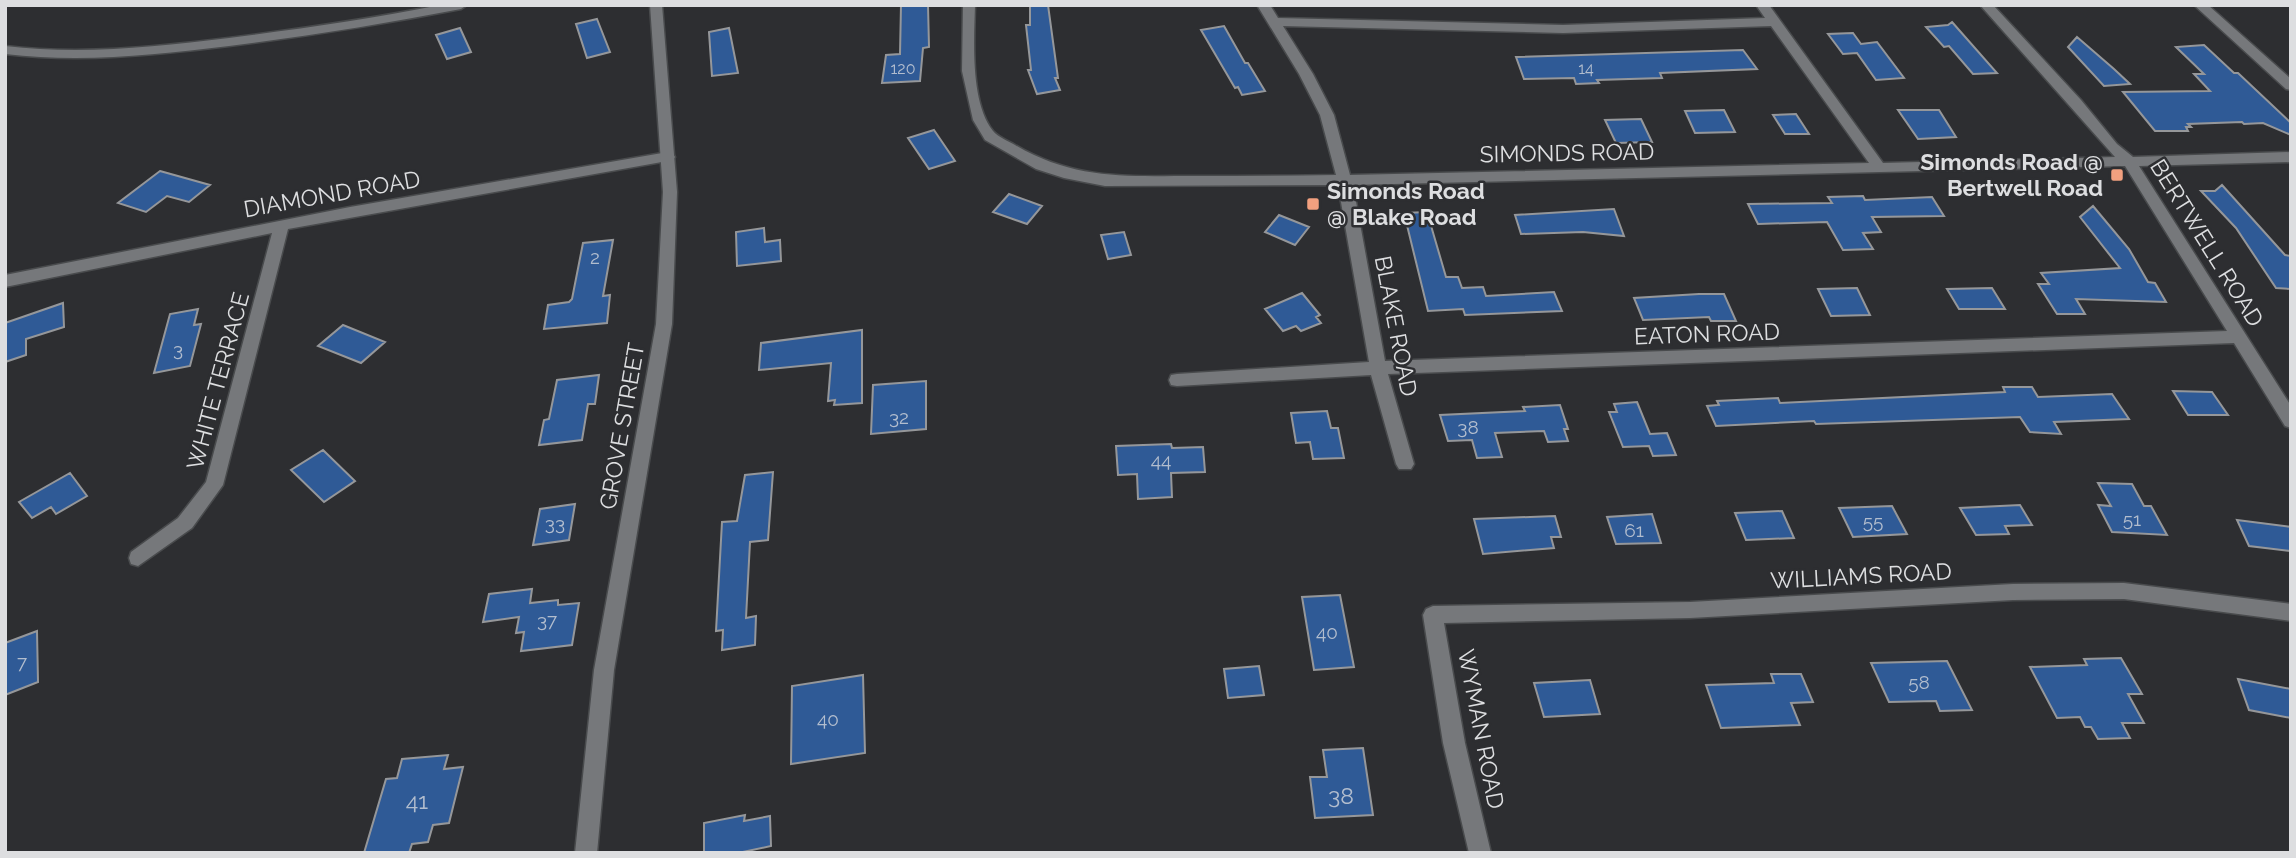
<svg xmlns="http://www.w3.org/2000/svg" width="2296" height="858" font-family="Raleway,sans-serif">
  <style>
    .building { fill: #2f5a96; stroke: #95979a; stroke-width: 2 }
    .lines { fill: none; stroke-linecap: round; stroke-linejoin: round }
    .minor-casing { stroke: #494b4d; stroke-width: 3 }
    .tertiary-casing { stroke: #494b4d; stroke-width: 3 }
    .secondary-casing { stroke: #494b4d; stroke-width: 3 }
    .minor { fill: #76787b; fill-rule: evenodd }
    .tertiary { fill: #76787b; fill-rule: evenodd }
    .secondary { fill: #76787b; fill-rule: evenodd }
    .poi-dot { fill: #f2a07f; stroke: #2d2e31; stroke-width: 2.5 }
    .labels { text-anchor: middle; stroke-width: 5; stroke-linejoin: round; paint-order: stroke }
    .far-number-label { font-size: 16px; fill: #b2bdce }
    .number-label { font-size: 19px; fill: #b2bdce }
    .street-label { font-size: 23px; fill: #dddee0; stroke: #2d2e31 }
    .poi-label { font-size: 23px; font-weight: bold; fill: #dddee0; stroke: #2d2e31; text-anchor: end }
    .near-number-label { font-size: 23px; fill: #b2bdce }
  </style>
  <rect width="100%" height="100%" fill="#2d2e31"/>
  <!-- building -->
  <path class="building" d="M901 5H928L929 47 923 48 920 81 882 83 886 55 900 54Z
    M1030 5H1048L1058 78H1055L1060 90 1037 94 1028 70H1031L1026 25H1030Z
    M597 19 610 52 587 58 576 24Z
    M1952 22 1997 73 1973 74 1949 46 1944 47 1926 27 1948 25Z
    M1224 26 1245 63H1248L1265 91 1242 95 1238 87 1235 88 1201 30Z
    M460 28 471 52 447 59 436 35Z
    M729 28 738 73 712 76 709 32Z
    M1853 33 1861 44 1877 42 1904 78 1876 80 1857 53 1843 54 1828 34Z
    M2077 37 2114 69 2130 84 2104 86 2068 47Z
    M2204 45 2234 73H2238L2291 123V135L2263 123 2244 124 2242 122 2188 124 2191 127H2186L2188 131H2155L2123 92 2210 91 2194 74H2204L2176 47Z
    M1743 50 1757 69 1660 73 1662 78 1597 80 1599 83 1576 84 1574 78 1524 79 1516 57Z
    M1724 110 1735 132 1695 133 1685 111Z
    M1898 110H1939L1956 137 1918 139Z
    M1796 114 1809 134H1785L1773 115Z
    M1641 119 1652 142 1616 143 1605 120Z
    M934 130 955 161 929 169 908 138Z
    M160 171 210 185 189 202 167 196 146 212 118 203Z
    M2222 185 2285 255 2291 256V289L2276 288 2236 228 2201 191H2215Z
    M1009 194 1042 206 1027 224 993 212Z
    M1863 196 1865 200 1932 197 1944 216 1872 217 1881 232 1863 233 1873 249 1843 250 1827 222 1758 224 1748 204 1832 203 1828 197Z
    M2093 206 2129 249 2148 282 2155 283 2166 302 2076 299 2085 314H2057L2038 284H2049L2041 273 2120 268 2080 217Z
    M1614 209 1624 236 1583 232 1521 234 1515 215Z
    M1427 212 1446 277H1458L1462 288 1483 287 1486 296 1554 292 1562 311 1465 315 1463 309 1428 311 1404 213Z
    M1279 215 1309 227 1295 245 1265 232Z
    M764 228 765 242 780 240 781 261 737 266 736 232Z
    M1124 232 1131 255 1108 259 1101 235Z
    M613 240 603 296 610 295 607 323 544 329 548 305 569 302 572 299 583 243Z
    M1857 288 1870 315 1831 316 1818 289Z
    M1992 288 2005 309H1959L1947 289Z
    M1302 293 1320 315 1316 317 1321 323 1301 331 1296 326 1283 331 1265 309Z
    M1699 294H1724L1736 321H1711L1709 317 1643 320 1634 298Z
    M63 303 64 327 26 339V355L5 362V323Z
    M198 309 194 325 201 324 190 366 154 373 170 314Z
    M343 325 385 342 361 363 318 346Z
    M862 330V403L834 405 835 400 828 401 831 363 759 370 761 343Z
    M599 375 595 404H588L582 440 539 445 544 420 549 419 557 380Z
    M926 381V429L871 434 873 385Z
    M2003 387H2032L2038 397 2112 394 2129 419 2054 422 2061 434 2030 432 2020 417 1816 424 1814 421 1716 426 1707 406 1719 405 1717 401 1778 398 1780 403 2005 392Z
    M2173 391 2212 392 2228 415H2188Z
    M1637 402 1650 434 1667 433 1676 455 1653 456 1649 446 1623 447 1609 412H1617L1614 404Z
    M1560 405 1568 429H1564L1568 441 1548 442 1544 431 1495 433 1502 457 1477 458 1472 440 1448 441 1440 415 1525 411 1523 407Z
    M1327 411 1331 428H1338L1344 458 1313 459 1310 442 1296 443 1291 413Z
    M1171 444 1172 448 1203 447 1205 472 1171 473 1172 497 1138 499 1137 474 1118 475 1116 446Z
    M323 450 355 481 324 502 291 470Z
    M773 472 768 540 750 542 746 618 756 616 755 645 722 650 723 630 716 631 722 522 737 521 745 475Z
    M70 473 87 496 56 514 51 507 32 518 19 502Z
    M2098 483 2132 484 2144 506H2151L2167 535 2112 532 2098 505 2111 506Z
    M575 504 569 540 533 545 540 509Z
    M2020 505 2032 525 2005 526 2009 534 1976 535 1960 508Z
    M1892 506 1907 534 1853 537 1839 508Z
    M1782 511 1794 538 1746 540 1735 513Z
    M1652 514 1661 543 1616 544 1607 517Z
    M1555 516 1561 537H1551L1554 548 1483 554 1474 519Z
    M2237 520 2291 527V551L2249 546Z
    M532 589 530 603 558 600V605L579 603 572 645 521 651 524 632 516 633 519 617 483 622 489 594Z
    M1340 595 1354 667 1314 670 1302 597Z
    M37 631 38 682 5 695V643Z
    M2121 658 2142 694H2128L2144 723H2122L2130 738 2098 739 2091 727H2085L2080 717 2057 718 2030 667 2087 665 2084 659Z
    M1947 661 1972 710 1940 711 1936 701 1889 702 1871 663Z
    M1259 666 1264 695 1228 698 1224 669Z
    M1771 674H1801L1813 702 1791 703 1800 725 1721 728 1706 685 1774 683Z
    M863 675 865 753 791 764 792 686Z
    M2238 679 2291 689V718L2249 710Z
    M1590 680 1600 714 1544 717 1534 683Z
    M1363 748 1373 815 1315 818 1310 777H1327L1323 750Z
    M448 755 444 769 463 767 449 823 433 825 428 842 412 844 409 853H364L386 779 397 778 402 759Z
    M745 815 744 821 770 816 771 846 738 853H704V823Z"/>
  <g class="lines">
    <!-- minor casing -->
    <g class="minor-casing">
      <path id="minor" d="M963 5H975C974 40 970 102 993 131 998 137 1008 141 1015 145 1076 181 1129 176 1196 176 1243 176 1289 176 1336 175L1320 115 1299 74 1257 5H1270L1278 18 1563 25 1765 18 1756 5H1769L1883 163 2115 157 1980 5H1993L2081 100 2117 144 2133 157 2291 152V162L2139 166 2291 406V428L2285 426 2234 343 1388 374 1414 464 1411 469H1399L1396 464 1371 375 1177 386 1171 385 1169 380 1171 375 1177 374 1369 362 1338 185 1105 186 1064 178 1036 169 985 140 973 120 962 71ZM1283 26 1563 33 1771 26 1869 163 1350 175 1334 115 1313 74ZM2125 166 2227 331 1385 361 1353 185Z
        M2194 5H2208L2291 79V90L2286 89Z
        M668 152 673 154 675 157 673 160 288 229 223 485 192 528 138 566 131 564 129 558 131 552 178 518 206 482 272 233 5 287V275L350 207Z
        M2124 583 2291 604V621L2124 599 2013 600 1690 618 1444 623 1465 743 1491 853H1469L1443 743 1423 615 1426 609 1433 606 1690 602 2013 584Z"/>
    </g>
    <!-- tertiary casing -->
    <g class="tertiary-casing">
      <path id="tertiary" d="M440 5H467L461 9C384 24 307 36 229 46 154 55 81 63 5 54V46C81 55 154 47 229 38 299 29 370 19 440 5Z"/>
    </g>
    <!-- secondary casing -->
    <g class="secondary-casing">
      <path id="secondary" d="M650 5H662L677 192 672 324 614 670 597 853H575L594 670 656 324 663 192Z"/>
    </g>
    <!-- minor -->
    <use href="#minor" class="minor"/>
    <!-- tertiary -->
    <use href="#tertiary" class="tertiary"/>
    <!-- secondary -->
    <use href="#secondary" class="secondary"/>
  </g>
  <!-- markers -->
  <g class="poi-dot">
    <rect x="2110" y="168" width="14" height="14" rx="3.5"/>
    <rect x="1306" y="197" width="14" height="14" rx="3.5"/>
  </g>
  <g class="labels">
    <!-- far-number labels -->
    <g class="far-number-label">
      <text x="903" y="74">120</text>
      <text x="1586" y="74">14</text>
    </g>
    <!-- number labels -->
    <g class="number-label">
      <text x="595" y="264">2</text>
      <text x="178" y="356">3</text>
      <text x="899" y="424">32</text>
      <text x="1468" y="434">38</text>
      <text x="1161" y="467">44</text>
      <text x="2132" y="526">51</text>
      <text x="1873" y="528">55</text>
      <text x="555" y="530">33</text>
      <text x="1634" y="537">61</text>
      <text x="547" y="627">37</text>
      <text x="1327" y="639">40</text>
      <text x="22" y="669">7</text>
      <text x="1919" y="689">58</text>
      <text x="828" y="726">40</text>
    </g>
    <!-- street labels -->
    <g class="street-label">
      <text transform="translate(1567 153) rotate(-1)" y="8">SIMONDS ROAD</text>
      <text transform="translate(332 194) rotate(-10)" y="8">DIAMOND ROAD</text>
      <text transform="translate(2207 243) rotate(58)" y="8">BERTWELL ROAD</text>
      <text transform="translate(1396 326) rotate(79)" y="8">BLAKE ROAD</text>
      <text transform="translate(1707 334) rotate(-2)" y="8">EATON ROAD</text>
      <text transform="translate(218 381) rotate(-75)" y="8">WHITE TERRACE</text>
      <text transform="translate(622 426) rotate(-80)" y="8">GROVE STREET</text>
      <text transform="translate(1861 576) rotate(-3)" y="8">WILLIAMS ROAD</text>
      <text transform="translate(1481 729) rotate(79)" y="8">WYMAN ROAD</text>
    </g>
    <!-- poi labels -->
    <g class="poi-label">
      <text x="2103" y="170">Simonds Road @<tspan x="2103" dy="26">Bertwell Road</tspan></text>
      <text x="1327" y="199" text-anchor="start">Simonds Road<tspan x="1327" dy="26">@ Blake Road</tspan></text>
    </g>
    <!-- near-number labels -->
    <g class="near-number-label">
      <text x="1341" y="804">38</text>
      <text x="417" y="809">41</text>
    </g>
  </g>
  <!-- border -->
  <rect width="2296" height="858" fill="none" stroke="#dddee0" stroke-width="14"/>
</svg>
